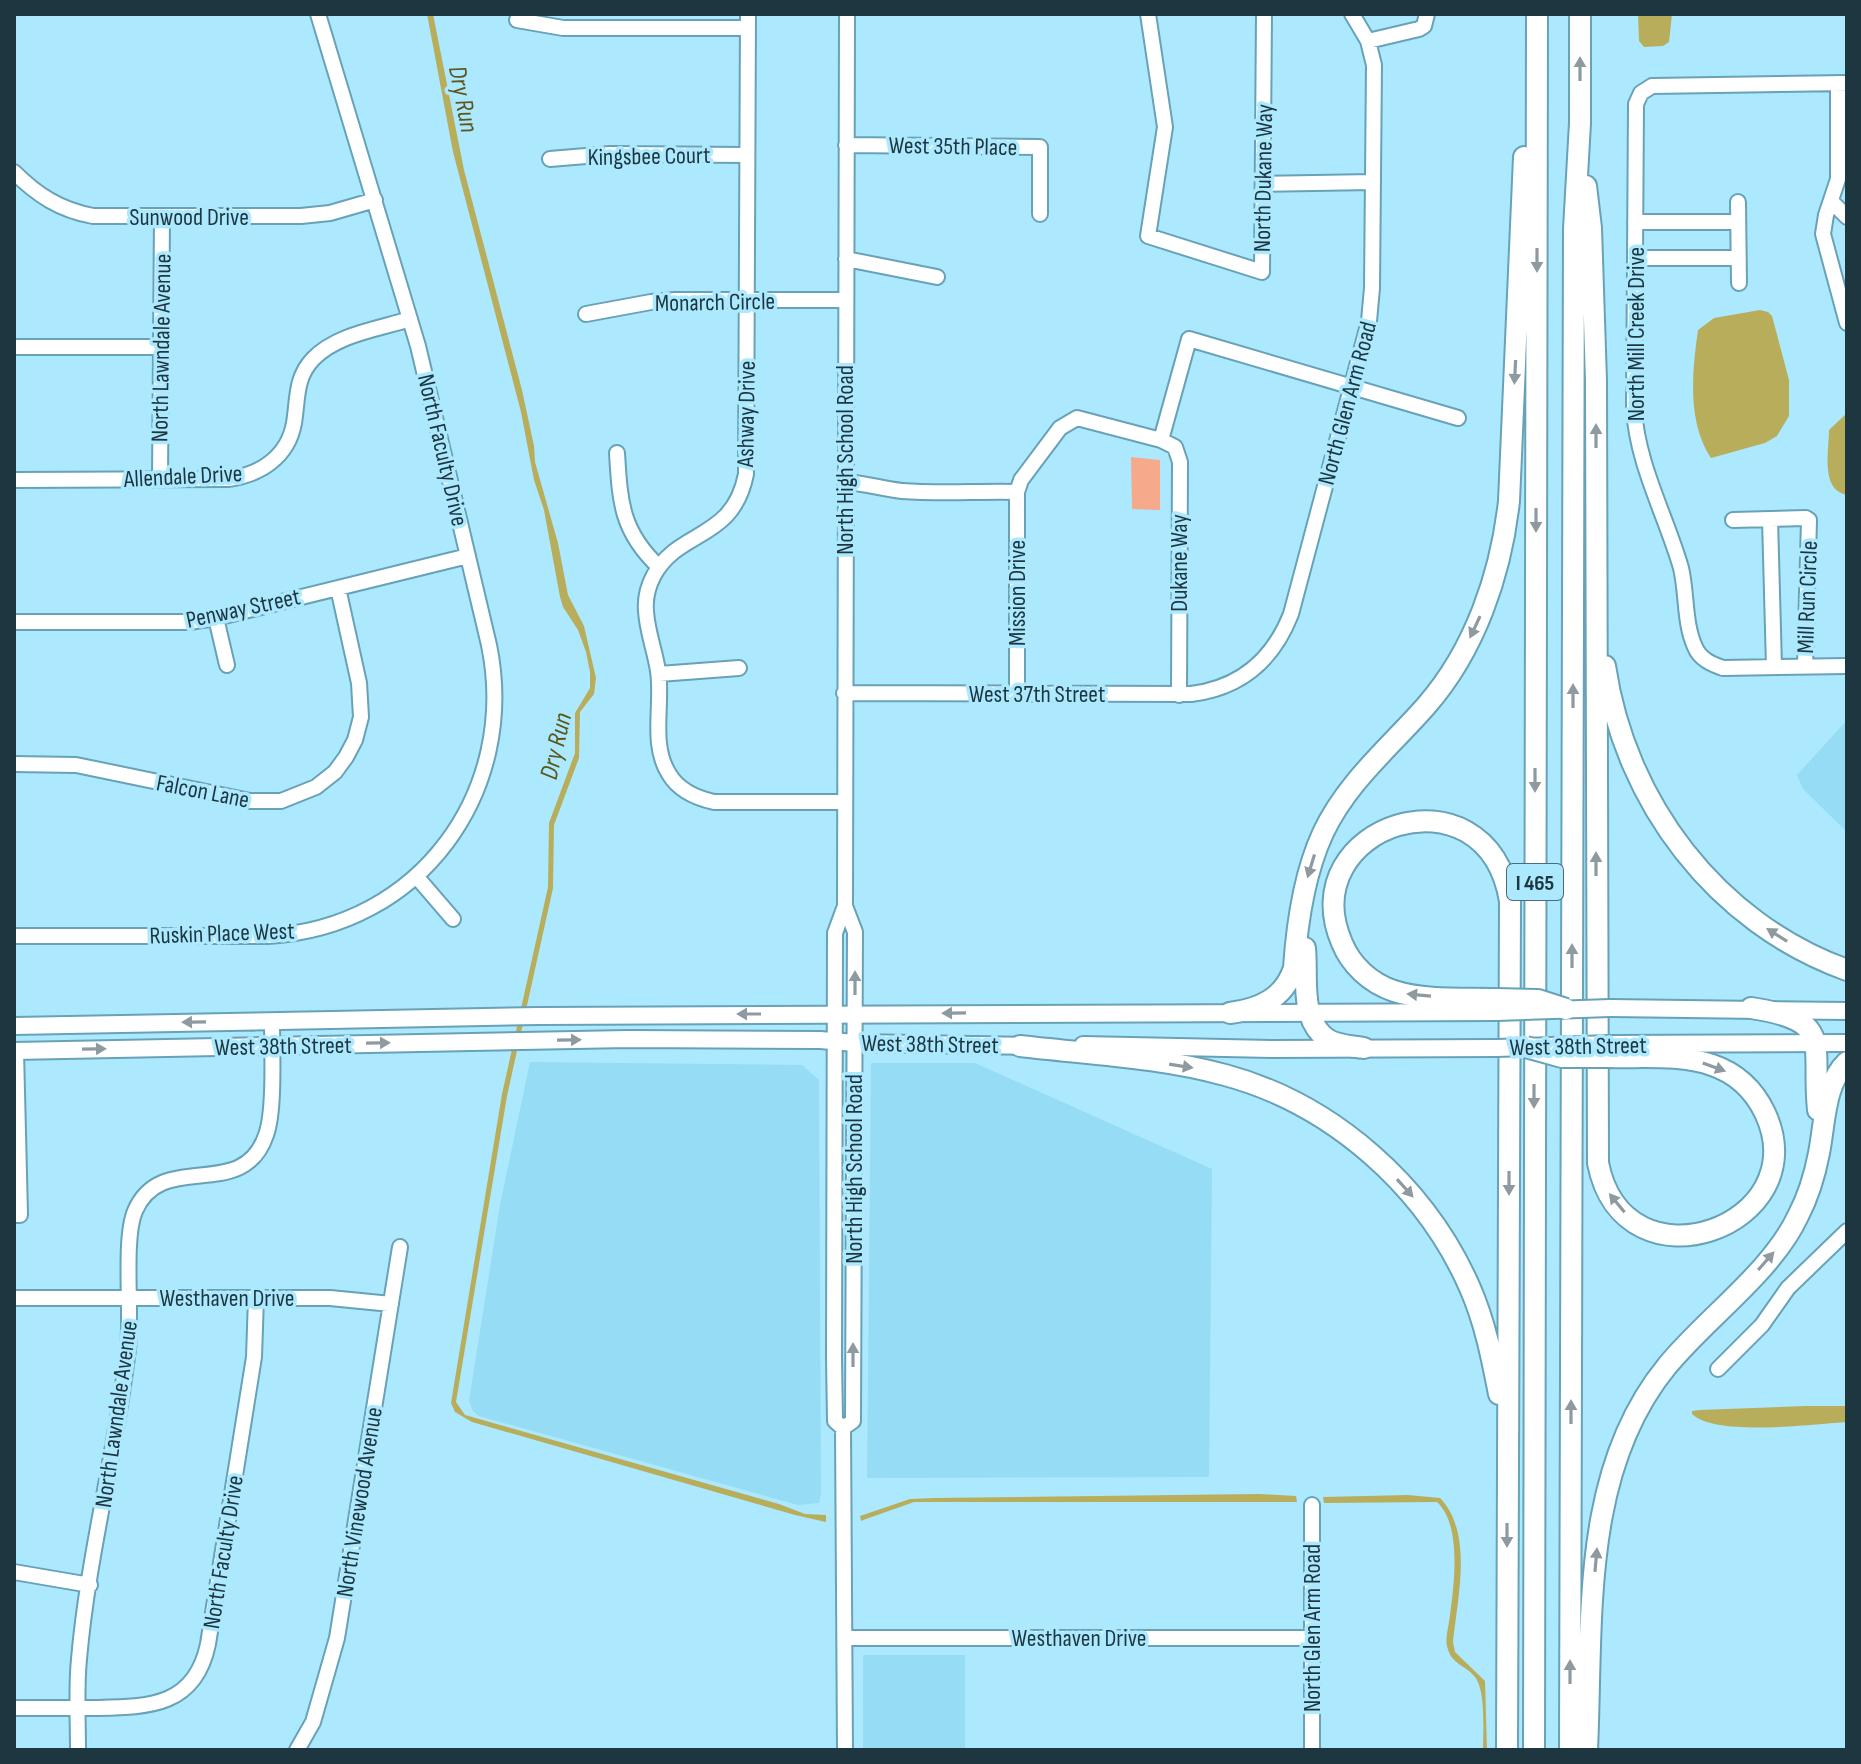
<svg xmlns="http://www.w3.org/2000/svg" width="1861" height="1764" font-family="'Sofia Sans Condensed',sans-serif">
  <style>
    .built { fill: #96dcf4 }
    .green { fill: #f6a98b }
    .water { fill: #b8ad5a }
    .lines { fill: none; stroke-linecap: round; stroke-linejoin: round }
    .minor-casing { stroke: #67a2b7; stroke-width: 18 }
    .major-casing { stroke: #67a2b7; stroke-width: 20 }
    .highway-casing { stroke: #67a2b7; stroke-width: 24 }
    .minor { stroke: #fff; stroke-width: 14 }
    .major { stroke: #fff; stroke-width: 16 }
    .highway { stroke: #fff; stroke-width: 20 }
    .major-bridge-casing { stroke: #67a2b7; stroke-width: 20; stroke-linecap: butt }
    .highway-bridge-casing { stroke: #67a2b7; stroke-width: 24; stroke-linecap: butt }
    .major-bridge { stroke: #fff; stroke-width: 16 }
    .highway-bridge { stroke: #fff; stroke-width: 20 }
    .oneway { fill: #8e9a9f }
    .labels { text-anchor: middle; stroke-width: 7; stroke-linejoin: round; paint-order: stroke }
    .shield { fill: #ace9ff; stroke: #486c79; stroke-width: 2 }
    .shield-label { font-size: 22px; font-weight: bold; fill: #1d363f }
    .street-label { font-size: 24px; fill: #1d363f; stroke: #ace9ff }
    .water-label { font-size: 26px; font-style: italic; fill: #5e5618; stroke: #ace9ff }
  </style>
  <rect width="100%" height="100%" fill="#ace9ff"/>
  <!-- built -->
  <path class="built" d="M1847 720V832L1803 789 1797 775Z
    M530 1062 802 1065 819 1080 821 1494 819 1503 798 1505 479 1416 473 1411 469 1401 500 1205Z
    M871 1063H975L1212 1169 1209 1477 867 1478Z
    M863 1655H965V1750H863Z"/>
  <!-- green -->
  <path class="green" d="M1131 457 1160 460V510L1132 509Z"/>
  <!-- water -->
  <path class="water" d="M427 14H433L464 170 522 390 534 446 535 462 558 543 568 595 584 626 596 678 594 694 580 712 579 758 554 825 553 888 507 1096 456 1402 465 1415 779 1504 805 1514 826 1515V1522L795 1515 472 1422 455 1412 451 1403 502 1094 548 887 549 823 575 753V713L590 688V672L586 652 578 630 563 607 560 597 544 510 534 480 521 412 453 152Z
    M1638 14H1672L1669 42 1663 46 1644 47 1639 41Z
    M1760 310 1768 312 1772 316 1789 380V416L1777 436 1765 443 1711 458C1687 422 1692 372 1698 330L1714 318Z
    M1847 413V495C1820 490 1829 451 1829 430Z
    M1806 1406H1847V1422C1814 1424 1715 1437 1692 1414V1411L1700 1410Z
    M1260 1494 1296 1496 1297 1502H914L866 1519 861 1521 860 1516 910 1499 934 1498Z
    M1408 1495 1440 1498C1474 1533 1457 1600 1453 1642L1455 1652 1485 1681 1487 1750H1483C1483 1732 1486 1691 1475 1677 1466 1665 1451 1665 1447 1646 1445 1637 1449 1625 1450 1615 1454 1585 1462 1525 1437 1502L1324 1503 1323 1497Z"/>
  <g class="lines">
    <!-- minor casing -->
    <g class="minor-casing">
      <path id="minor" d="M748 14 746 474C733 541 679 529 654 575 648 586 645 599 646 611 647 631 655 651 658 671 663 705 650 744 669 774 679 791 696 798 714 802H845
        M1148 14 1165 127 1148 236 1262 272 1264 14
        M517 20 563 28H748
        M1368 41 1419 29 1424 26 1427 14
        M1838 83V179L1826 215 1823 234 1847 323
        M1847 83 1652 86 1641 93 1636 104 1634 409C1637 464 1666 516 1681 568 1687 593 1684 623 1695 647 1700 659 1711 664 1723 668L1847 666
        M846 145 1040 147V214
        M550 159 610 154 747 155
        M14 172C37 195 60 210 93 216H301L330 213 375 200
        M1263 184 1373 182
        M1831 201 1847 217
        M1738 202 1739 283
        M1635 222H1738
        M1635 258H1738
        M846 259 937 277
        M586 314 651 302 675 300H846
        M14 347H161
        M1161 440 1175 447 1180 462 1179 695
        M617 453C620 502 621 531 659 567
        M160 479 162 217
        M14 480 228 479C260 475 288 457 294 423 298 399 295 378 313 359 337 334 379 329 410 319
        M845 482C865 483 882 489 902 491 940 494 979 491 1017 492L1021 480 1060 428 1077 418 1161 440 1189 339 1458 418
        M1017 492V694
        M1770 519 1774 667
        M1733 520 1806 518 1809 520 1805 667
        M216 618 227 665
        M14 622H189L216 618 468 556
        M659 674 739 668
        M844 693 1191 694C1240 688 1273 660 1291 614L1369 321 1372 288 1374 65 1368 41 1352 14
        M14 764 76 765 250 801H281L316 787 335 772 346 757 355 740 361 717 359 683 338 588
        M416 876 453 919
        M14 936H268C420 928 519 791 489 645L418 346 318 14
        M14 1215H20L16 1051
        M14 1298H330L391 1304
        M1718 1369 1762 1325 1788 1288 1847 1231
        M843 1428 853 1421 855 932 845 906 847 14
        M14 1572 90 1585
        M845 1638H1312
        M14 1708C41 1708 68 1708 96 1708 148 1707 195 1707 208 1644L254 1357 256 1298
        M78 1750C78 1720 76 1689 79 1659 88 1555 116 1453 128 1349 132 1313 123 1239 135 1211 162 1148 243 1204 266 1135 275 1111 272 1049 272 1021
        M297 1750 313 1722 337 1638 400 1247
        M845 1750 843 1428 835 1421 834 1357 835 933 845 906
        M1312 1750V1505"/>
    </g>
    <!-- major casing -->
    <g class="major-casing">
      <path id="major" d="M1610 1008 1847 1011
        M14 1026 539 1016 1497 1012
        M1609 1044 1847 1043
        M1083 1045 1272 1049 1497 1048
        M14 1051 628 1039 820 1040 855 1043 1032 1046"/>
    </g>
    <!-- highway casing -->
    <g class="highway-casing">
      <path id="highway" d="M1586 186 1591 228 1596 381 1598 1163C1624 1296 1818 1226 1765 1113 1754 1090 1736 1073 1712 1065 1681 1054 1642 1058 1609 1057
        M1605 666C1625 802 1716 923 1847 970
        M1305 948C1308 977 1299 1019 1327 1039 1337 1046 1353 1046 1364 1048
        M1497 999C1464 998 1425 1001 1394 991 1370 983 1351 965 1342 943 1291 826 1486 760 1510 901L1507 1750
        M1751 1008C1836 1021 1811 1043 1818 1110
        M1230 1013C1259 1009 1284 999 1294 968 1297 923 1304 874 1323 833 1347 782 1390 747 1426 706 1475 650 1501 574 1509 501L1524 157
        M1020 1046C1088 1054 1160 1057 1225 1075 1333 1104 1426 1187 1470 1288 1485 1322 1492 1358 1499 1394
        M1534 1750 1537 14
        M1570 1750 1574 229 1580 123V14
        M1587 1750C1593 1621 1580 1472 1667 1366 1706 1318 1772 1272 1798 1216 1808 1197 1815 1174 1819 1153 1825 1123 1824 1084 1847 1062"/>
    </g>
    <!-- minor -->
    <use href="#minor" class="minor"/>
    <!-- major -->
    <use href="#major" class="major"/>
    <!-- highway -->
    <use href="#highway" class="highway"/>
    <!-- major-bridge casing -->
    <g class="major-bridge-casing">
      <path id="major-bridge" d="M1497 1012 1610 1008
        M1497 1048 1609 1044"/>
    </g>
    <!-- highway-bridge casing -->
    <g class="highway-bridge-casing">
      <path id="highway-bridge" d="M1497 999 1538 1000 1566 1009
        M1526 1047 1562 1057H1609"/>
    </g>
    <!-- major-bridge -->
    <use href="#major-bridge" class="major-bridge"/>
    <!-- highway-bridge -->
    <use href="#highway-bridge" class="highway-bridge"/>
  </g>
  <!-- one-way arrows -->
  <defs><path id="oneway-solid" d="M-6-.8H1V-3.2L6.5 0L1 3.2V.8H-6Z" transform="scale(2)"/></defs>
  <g class="oneway">
    <use href="#oneway-solid" transform="translate(1580 69) rotate(-90)"/>
    <use href="#oneway-solid" transform="translate(1537 260) rotate(90)"/>
    <use href="#oneway-solid" transform="translate(1515 372) rotate(93)"/>
    <use href="#oneway-solid" transform="translate(1596 436) rotate(-90)"/>
    <use href="#oneway-solid" transform="translate(1536 520) rotate(90)"/>
    <use href="#oneway-solid" transform="translate(1475 627) rotate(115)"/>
    <use href="#oneway-solid" transform="translate(1573 696) rotate(-90)"/>
    <use href="#oneway-solid" transform="translate(1535 780) rotate(90)"/>
    <use href="#oneway-solid" transform="translate(1596 864) rotate(-90)"/>
    <use href="#oneway-solid" transform="translate(1311 866) rotate(107)"/>
    <use href="#oneway-solid" transform="translate(1777 935) rotate(-148)"/>
    <use href="#oneway-solid" transform="translate(1572 956) rotate(-90)"/>
    <use href="#oneway-solid" transform="translate(855 983) rotate(-90)"/>
    <use href="#oneway-solid" transform="translate(1419 995) rotate(-175)"/>
    <use href="#oneway-solid" transform="translate(954 1013) rotate(179)"/>
    <use href="#oneway-solid" transform="translate(749 1014) rotate(-180)"/>
    <use href="#oneway-solid" transform="translate(194 1022) rotate(179)"/>
    <use href="#oneway-solid" transform="translate(569 1040) rotate(-1)"/>
    <use href="#oneway-solid" transform="translate(378 1043) rotate(-1)"/>
    <use href="#oneway-solid" transform="translate(94 1049) rotate(-1)"/>
    <use href="#oneway-solid" transform="translate(1181 1066) rotate(9)"/>
    <use href="#oneway-solid" transform="translate(1714 1067) rotate(20)"/>
    <use href="#oneway-solid" transform="translate(1534 1096) rotate(90)"/>
    <use href="#oneway-solid" transform="translate(1509 1183) rotate(90)"/>
    <use href="#oneway-solid" transform="translate(1405 1188) rotate(48)"/>
    <use href="#oneway-solid" transform="translate(1617 1203) rotate(-129)"/>
    <use href="#oneway-solid" transform="translate(1766 1261) rotate(-49)"/>
    <use href="#oneway-solid" transform="translate(853 1355) rotate(-90)"/>
    <use href="#oneway-solid" transform="translate(1571 1412) rotate(-90)"/>
    <use href="#oneway-solid" transform="translate(1507 1535) rotate(90)"/>
    <use href="#oneway-solid" transform="translate(1596 1560) rotate(-85)"/>
    <use href="#oneway-solid" transform="translate(1570 1672) rotate(-90)"/>
  </g>
  <g class="labels">
    <!-- shield labels -->
    <rect class="shield" x="1507" y="864" width="56" height="36" rx="6"/>
    <g class="shield-label">
      <text x="1535" y="890">I 465</text>
    </g>
    <!-- street labels -->
    <g class="street-label">
      <text transform="translate(953 146) rotate(1)" y="8">West 35th Place</text>
      <text transform="translate(649 156) rotate(-1)" y="8">Kingsbee Court</text>
      <text transform="translate(1263 178) rotate(-89)" y="8">North Dukane Way</text>
      <text x="189" y="225">Sunwood Drive</text>
      <text transform="translate(715 302) rotate(-1)" y="8">Monarch Circle</text>
      <text transform="translate(1636 334) rotate(-90)" y="8">North Mill Creek Drive</text>
      <text transform="translate(161 348) rotate(-89)" y="8">North Lawndale Avenue</text>
      <text transform="translate(1347 403) rotate(-75)" y="8">North Glen Arm Road</text>
      <text transform="translate(746 414) rotate(-89)" y="8">Ashway Drive</text>
      <text transform="translate(443 450) rotate(77)" y="8">North Faculty Drive</text>
      <text transform="translate(845 460) rotate(-90)" y="8">North High School Road</text>
      <text transform="translate(183 476) rotate(-3)" y="8">Allendale Drive</text>
      <text transform="translate(1179 563) rotate(-90)" y="8">Dukane Way</text>
      <text transform="translate(1017 593) rotate(-90)" y="8">Mission Drive</text>
      <text transform="translate(1807 597) rotate(-88)" y="8">Mill Run Circle</text>
      <text transform="translate(243 608) rotate(-12)" y="8">Penway Street</text>
      <text x="1037" y="702">West 37th Street</text>
      <text transform="translate(203 791) rotate(11)" y="8">Falcon Lane</text>
      <text transform="translate(222 933) rotate(-2)" y="8">Ruskin Place West</text>
      <text transform="translate(930 1044) rotate(1)" y="8">West 38th Street</text>
      <text transform="translate(283 1046) rotate(-1)" y="8">West 38th Street</text>
      <text transform="translate(1578 1046) rotate(-1)" y="8">West 38th Street</text>
      <text transform="translate(854 1169) rotate(-90)" y="8">North High School Road</text>
      <text x="227" y="1306">Westhaven Drive</text>
      <text transform="translate(116 1414) rotate(-82)" y="8">North Lawndale Avenue</text>
      <text transform="translate(359 1502) rotate(-81)" y="8">North Vinewood Avenue</text>
      <text transform="translate(223 1552) rotate(-81)" y="8">North Faculty Drive</text>
      <text transform="translate(1312 1628) rotate(-90)" y="8">North Glen Arm Road</text>
      <text x="1079" y="1646">Westhaven Drive</text>
    </g>
    <!-- water labels -->
    <g class="water-label">
      <text transform="translate(464 99) rotate(79)" y="9">Dry Run</text>
      <text transform="translate(555 746) rotate(-77)" y="9">Dry Run</text>
    </g>
  </g>
  <!-- border -->
  <rect width="1861" height="1764" fill="none" stroke="#1d363f" stroke-width="32"/>
</svg>
